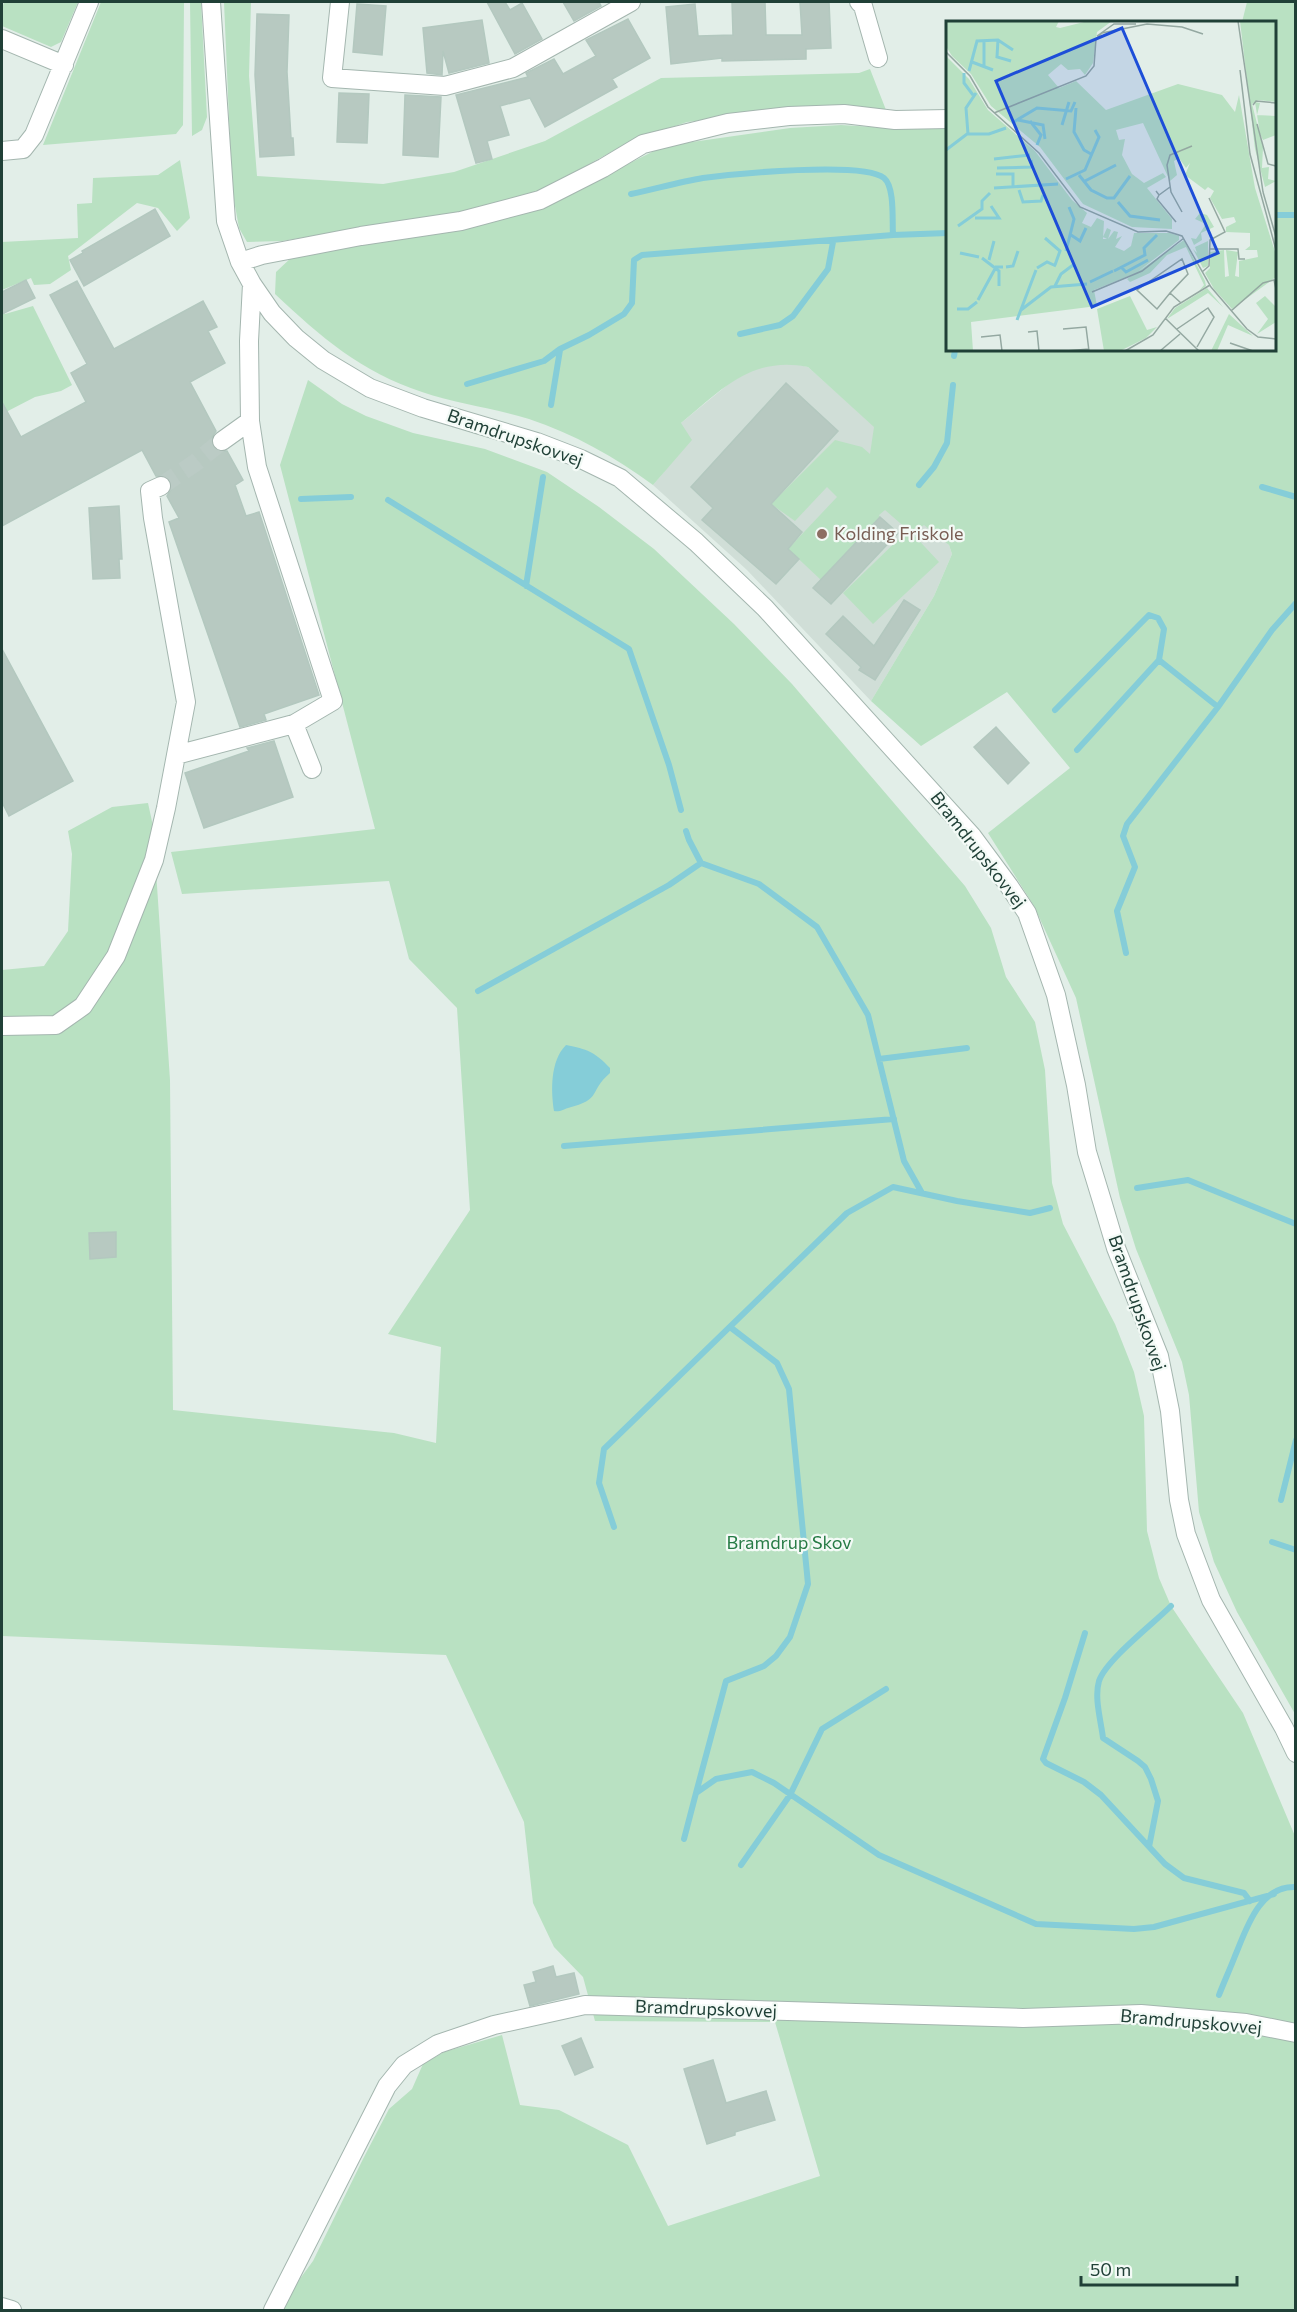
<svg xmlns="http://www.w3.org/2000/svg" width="1297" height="2312" font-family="Commissioner,sans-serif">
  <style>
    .built { fill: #d0ded7 }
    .green { fill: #b9e1c2 }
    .water { fill: #85cdd8 }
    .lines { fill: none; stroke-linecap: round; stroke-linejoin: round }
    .stream { stroke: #85cdd8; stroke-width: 6 }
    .building { fill: #b7c9c1; stroke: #b3c8bf; stroke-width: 1.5 }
    .minor-tunnel { stroke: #bbcbc5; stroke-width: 18; stroke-dasharray: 18 9; stroke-linecap: butt }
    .minor-casing { stroke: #a4b6af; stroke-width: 20 }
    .minor { stroke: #fff; stroke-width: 18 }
    .education-dot { fill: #8d6e63; stroke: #f3faf6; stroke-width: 2 }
    .labels { text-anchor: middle; stroke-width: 4.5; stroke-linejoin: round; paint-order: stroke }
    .street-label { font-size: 18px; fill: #204037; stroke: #f3faf6 }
    .education-label { font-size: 18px; fill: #785e54; stroke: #f3faf6; text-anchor: start }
    .park-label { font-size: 18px; fill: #267b45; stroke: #f3faf6 }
    .inset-river { fill: none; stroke: #85cdd8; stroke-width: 3 }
    .inset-road { fill: none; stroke: #94a8a1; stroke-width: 1.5 }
    .view { fill: #1d4ed8; fill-opacity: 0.15; stroke: #1d4ed8; stroke-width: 3 }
    .inset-edge { fill: none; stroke: #204037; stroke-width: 3 }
  </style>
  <rect width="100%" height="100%" fill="#e2eee8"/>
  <!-- built -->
  <path class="built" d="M775 364H795L808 367 875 427 949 545 952 554 934 596 871 701 747 570 653 485 664 472 681 423 731 382 752 370Z"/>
  <!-- green -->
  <path class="green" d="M4 2H78L61 42 51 47 2 26V9Z
    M101 2H184L183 125 176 134 43 145Z
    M190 2H201L207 117 202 130 192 136Z
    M224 2H251L249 76 257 176 383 184 454 172 545 141 661 78 859 73 870 69 886 110 800 109 687 122 631 141 542 190 473 213 396 222 282 241 247 242 239 228 232 189Z
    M1247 2H1295V1714L1237 1612 1214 1562 1199 1512 1189 1395 1182 1362 1136 1249 1120 1198 1076 998 1034 906 988 833 1070 768 1007 692 921 746 871 701 934 596 952 554 949 545 924 525 912 533 939 562 873 624 843 593 908 530 885 510 879 515 880 517 821 580 788 549 837 497 827 487 795 521 771 504 835 440 862 447 870 454 874 427 808 367C752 355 720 391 681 423L692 440 653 485C615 457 574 434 529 419 494 408 457 404 422 392 361 372 321 337 275 294L276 272 292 257 341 247 461 230 504 219 552 202 664 146 790 128 841 125 889 128 947 126 948 350H1274V22H1242Z
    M180 160 190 218 177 231 158 208 137 203 68 256 71 270 50 284 34 285 31 278 2 290V242L78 238 77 204 92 203 93 178 158 175Z
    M33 306 72 385 61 391 35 397 6 412 2 410V308L5 314Z
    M308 380 342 404 366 416 413 433 485 449 547 472 599 507 654 549 734 624 792 684 965 886 991 928 1006 977 1035 1022 1045 1070 1052 1183 1063 1224 1115 1324 1134 1372 1144 1416 1147 1531 1159 1578 1171 1606 1243 1713 1295 1836V2310H277L313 2261 363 2159 389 2109 412 2089 423 2064 444 2052 502 2035 520 2105 559 2110 628 2145 668 2226 820 2176 775 2022 595 2021 583 1977 554 1947 533 1903 524 1822 446 1655 2 1636V970L44 966 68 931 72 854 68 831 112 807 148 803 153 826 170 1080 173 1410 394 1433 436 1443 441 1347 388 1334 470 1210 457 1008 409 959 389 881 182 894 171 852 375 829 280 465Z"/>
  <!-- water -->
  <path class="water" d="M566 1045C587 1049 595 1052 610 1068V1073C588 1092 603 1099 568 1108 562 1110 560 1112 554 1111 551 1091 550 1061 566 1045Z"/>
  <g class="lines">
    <!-- stream -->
    <path class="stream" d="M631 194C655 189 679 182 703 178 734 174 863 161 884 178 895 187 892 221 893 235
      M1274 215H1296
      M740 334 780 325 793 316 828 269 833 242
      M954 356 955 350
      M467 384 544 361 560 349 589 335 624 314 632 303 634 260 642 255 893 235 948 233
      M551 405 560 350
      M919 485 934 467 947 443 953 385
      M1262 487 1296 497
      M301 499 351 497
      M388 500 629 649 669 765 681 810
      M526 586 543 477
      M1055 710 1149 615 1158 618 1164 629 1159 660 1218 707
      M1077 750 1159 660
      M686 831 689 840 701 863
      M1126 953 1117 911 1135 867 1123 836 1127 824 1218 707 1272 630 1296 603
      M478 991 669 885 701 863 759 884 817 927 868 1015 904 1161 922 1193
      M879 1059 967 1048
      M564 1146 894 1119
      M1137 1188 1188 1180 1296 1224
      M1281 1500 1296 1440
      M614 1527 599 1483 604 1449 847 1213 893 1187 957 1201 1030 1213 1050 1208
      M1272 1542 1296 1550
      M1085 1633 1065 1698 1043 1759 1046 1763 1084 1782 1101 1795 1165 1864 1184 1878 1244 1893 1250 1901
      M696 1793 726 1681 764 1666 776 1656 790 1637 808 1584 789 1389 777 1363 730 1327
      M684 1839 696 1793 716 1779 752 1772 774 1783 879 1855 1036 1924 1134 1929 1154 1927 1274 1894
      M1149 1847 1158 1801 1151 1779 1145 1767 1138 1761 1103 1738C1101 1721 1094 1698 1099 1681 1106 1660 1154 1623 1171 1606
      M741 1865 790 1795 822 1729 886 1689
      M1219 1995C1224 1982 1230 1969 1235 1956 1246 1930 1259 1885 1296 1887"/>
  </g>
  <!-- building -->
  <path class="building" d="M487 2H505L510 10 522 3 542 39 515 54Z
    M563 2H599L601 6 574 21Z
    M732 2H765L766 35H802L800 2H829L831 48 806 49V59L722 61V58L671 64 666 7 695 4 698 36 733 35Z
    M357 4 386 6 382 55 353 52Z
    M257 14 289 15 287 72 291 138H293L294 155 260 157 255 75Z
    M628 19 650 58 612 79 617 87 545 127 530 98 500 106 509 135 487 141 492 159 476 163 456 95 528 77 526 73 554 59 563 74 596 56 586 40Z
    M482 20 489 63 449 73 443 51 442 75 427 73 423 28Z
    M339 93 369 94 367 143 337 142Z
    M405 95 441 97 438 157 403 155Z
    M155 209 170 236 84 286 70 260 83 253 82 251Z
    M26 280 35 298 2 314V292Z
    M77 281 114 349 203 301 217 327 208 331 225 363 190 382 216 431 212 437 213 447 218 451H227L243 480 235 485 246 516 259 512 319 695 264 714 266 720 240 727 169 522 179 518 167 496 172 488 171 482 167 477 156 476 142 450 2 526V402L21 437 86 402 71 373 87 364 50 295Z
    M786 383 838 431 771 504 802 532 788 549 799 559 776 584 702 520 713 508 691 487Z
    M119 506 122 559H119L120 578 93 579 89 508Z
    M880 517 898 533 831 604 813 588Z
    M904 600 920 610 875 680 859 670 861 667 826 634 843 616 874 646Z
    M2 649 73 781 9 816 2 802Z
    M996 727 1029 763 1008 784 974 747Z
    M274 741 293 797 204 828 185 773 249 751 247 748Z
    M116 1232V1257L90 1259 89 1233Z
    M553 1966 556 1977 574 1973 579 1994 530 2006 524 1985 536 1982 533 1972Z
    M581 2038 593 2067 575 2075 562 2046Z
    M713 2060 726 2103 766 2091 775 2120 735 2132V2135L707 2144 684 2069Z"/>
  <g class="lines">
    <!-- minor-tunnel -->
    <path class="minor-tunnel" d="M161 486 195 463 222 441"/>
    <!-- minor casing -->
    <g class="minor-casing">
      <path id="minor" d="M211 2 226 221 240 262 252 284 272 313 296 338 323 360 370 388 423 408 537 442 581 459 620 478 696 542 765 608 972 836 1009 886 1027 913 1056 995 1076 1085 1087 1152 1102 1201 1116 1248 1159 1356 1170 1411 1179 1500 1186 1534 1211 1600 1284 1728 1296 1753
        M340 2 332 78 445 86 513 68 631 2
        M859 2 863 6 878 58
        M2 39 64 65
        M2 151 23 149 34 135 89 2
        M240 262 262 255 361 236 461 221 540 200 603 168 643 144 728 123 789 116 844 114 895 120 948 119
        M250 421 257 467 333 701 294 724
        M222 441 250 421 249 341 252 284
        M176 755 294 724 312 769
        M2 1026 56 1025 83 1006 116 956 154 860 166 808 186 702 153 518 150 491 161 486
        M2 2307 12 2310
        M273 2310 387 2086 404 2065 438 2044 494 2025 585 2005 1023 2018 1141 2014 1246 2023 1296 2033"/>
    </g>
    <!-- minor -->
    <use href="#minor" class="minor"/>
  </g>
  <!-- markers -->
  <circle class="education-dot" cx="822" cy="534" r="6"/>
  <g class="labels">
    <!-- street labels -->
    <g class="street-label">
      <text transform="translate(515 438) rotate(19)" y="6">Bramdrupskovvej</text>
      <text transform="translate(978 850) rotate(52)" y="6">Bramdrupskovvej</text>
      <text transform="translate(1137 1303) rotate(71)" y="6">Bramdrupskovvej</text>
      <text transform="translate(706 2009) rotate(2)" y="6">Bramdrupskovvej</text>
      <text transform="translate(1191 2022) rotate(5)" y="6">Bramdrupskovvej</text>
    </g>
    <!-- education labels -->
    <g class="education-label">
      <text x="834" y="540">Kolding Friskole</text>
    </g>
    <!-- park labels -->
    <g class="park-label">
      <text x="789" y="1549">Bramdrup Skov</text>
    </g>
  </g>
  <!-- overview -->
  <g transform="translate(946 21)">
    <rect width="330" height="330" fill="#e2eee8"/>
    <path d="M0 0H113L110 6 114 7 142 0H166L151 11 147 42 139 54 134 48 122 49 115 43 102 54 113 67 130 60 160 89 232 63 276 74 289 91 293 74 309 167 330 234V256L286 288 268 268 259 252 264 247V231L278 229 279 256 283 255 280 229 292 231 289 255 293 256V240L312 236 311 229H299L304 225V212L280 211V206L290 201 288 196 276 198 264 177 268 170 262 166 259 169 239 154 244 142 240 147 233 137 228 140 231 154 224 160 197 102 170 109 173 119 179 118 176 134 186 153 198 162 217 152 220 156 201 167 226 198V208L186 206 137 183 94 126 45 85 25 53 6 35 1 27ZM294 0H330V81L312 79 306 83 317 126 316 147 323 146 322 158 330 160 319 166 309 128ZM0 35 23 58 42 89 89 130 126 179 141 192 136 202 145 206 151 197 158 200 157 218H161L157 216 161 207 165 209 162 218 168 210 172 211 170 218 176 215 169 226 178 230 185 225 188 212H224L233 215V219L190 252 148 269 151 285 25 301 27 330H0ZM309 81 314 82 311 94 330 95V114L317 119 314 113ZM254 192 261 194 268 206 255 212 256 219 248 224 245 217 250 218 260 203 249 198ZM238 219 259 260 260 265 253 270 258 264 240 226 221 234 204 252 184 261 181 258ZM262 220V245L257 247 247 228 251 232 249 226ZM261 267 277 286 262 272 221 298 229 287ZM184 275 201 309 211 306 200 317 174 330H158L151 288ZM319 275 330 286V301L311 313 322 298 310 282ZM283 293 307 315 282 304 271 330H265Z" fill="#b9e1c2"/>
    <path class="inset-river" d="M52 19 51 36 65 40M26 41 47 49M38 45V20M23 50 31 20 52 19 67 29M18 52V62L27 74M130 87 128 111 138 129 145 133M72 99 97 104 99 118M84 100 95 114 91 124M66 102 91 87 125 90 129 81M116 104 123 81M22 113 20 87 30 72M0 129 21 113H43L60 107M48 138 84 134M51 147 86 146 85 139M50 153H67V167M133 154 145 169 161 177H168L184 155M120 158 139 149 153 116 149 109M139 160 170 144M48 167 112 163M73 169 77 181 95 180 97 174M172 181 184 195 214 199M29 197H53L45 185M12 205 36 188V180L44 172M125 214 134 220 140 207M99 217 114 230 109 244M120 230 128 198 123 186M14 232 33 236M36 237 53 250V265M43 239 48 220M60 246 67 245 72 230M91 247 101 241 110 245M176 247 180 251 202 239M168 250 199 234 198 227 211 214M144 261 167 250M109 265 115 253 127 244M32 279 50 246H57M11 288H22L31 281M75 289 105 266 141 263M71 299 90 249"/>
    <path class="inset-road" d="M292 0 317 171M151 15 168 3H190M0 31 24 55 42 86 93 132 134 186 192 211 220 210 236 215 265 266 301 308 312 316 330 318M294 49 304 133 330 229M307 84 310 80 330 82M48 92 140 55 148 45 150 18 156 12 201 3 236 6 257 13M311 103 322 143 330 145M210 170 213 174 224 166M317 171 330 216M213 174 211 178 230 201M236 191 225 171 221 144 224 134 246 125M263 228H292L293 238H299M256 251 263 245 264 219 279 211 263 177M146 271 196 250 238 217M224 272 211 288 191 269 236 238 242 253 224 272 235 282M285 290 317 262 328 259 330 268M219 297 253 330M117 308 140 306 143 330M231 308 262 287 268 296 251 326M82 311 91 310 93 330M35 316 54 314 56 330M284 322 307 330M120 330 143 328M179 330 207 314 228 286 264 264M214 330 234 313"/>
    <path class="view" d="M176 7 272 232 146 286 50 60Z"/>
    <rect width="330" height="330" class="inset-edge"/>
  </g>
  <!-- border -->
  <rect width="1297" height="2312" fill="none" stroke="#204037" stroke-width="6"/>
  <!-- scale -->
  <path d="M1081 2276v9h156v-9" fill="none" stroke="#204037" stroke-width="3"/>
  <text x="1090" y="2276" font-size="18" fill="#204037" stroke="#f3faf6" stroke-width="4.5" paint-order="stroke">50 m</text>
</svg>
